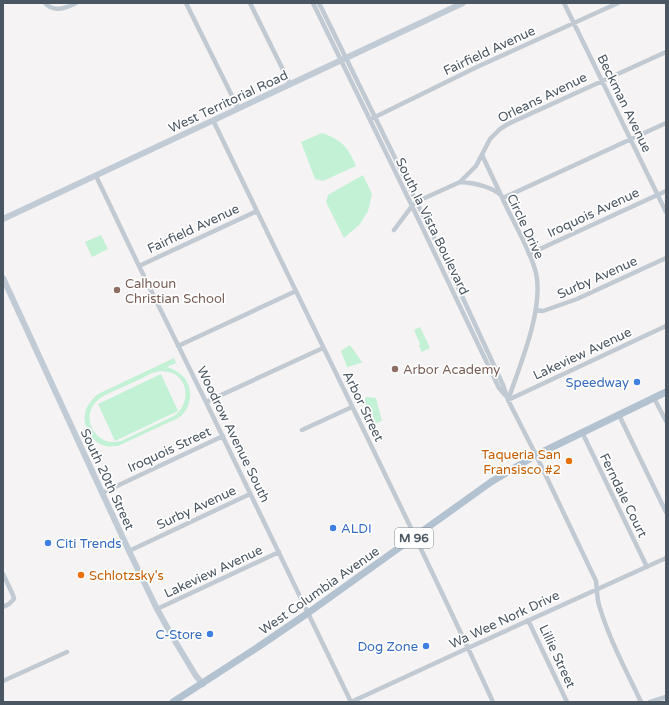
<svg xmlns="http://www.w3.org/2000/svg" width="669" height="705" font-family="'Varela Round',sans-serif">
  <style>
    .green { fill: #c3f1d5; fill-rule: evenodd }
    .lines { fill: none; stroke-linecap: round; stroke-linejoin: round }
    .street { stroke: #c1cad2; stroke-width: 4.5 }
    .secondary { stroke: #c1cbd6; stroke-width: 6 }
    .primary { stroke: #b3c2d1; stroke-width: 7 }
    .education-dot { fill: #8d6e63; stroke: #fff; stroke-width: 1.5 }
    .shop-dot { fill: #3f7fe0; stroke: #fff; stroke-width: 1.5 }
    .food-dot { fill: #e8710a; stroke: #fff; stroke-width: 1.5 }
    .labels { text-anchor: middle; stroke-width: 3.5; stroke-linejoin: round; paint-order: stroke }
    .shield { fill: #fff; stroke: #808990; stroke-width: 1 }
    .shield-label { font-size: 12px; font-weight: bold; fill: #4a5661 }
    .street-label { font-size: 13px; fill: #4a5661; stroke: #fff }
    .education-label { font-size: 13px; fill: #785e54; stroke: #fff; text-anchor: start }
    .shop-label { font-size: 13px; fill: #366cbe; stroke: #fff; text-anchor: end }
    .food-label { font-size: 13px; fill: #c56008; stroke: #fff; text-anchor: end }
  </style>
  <rect width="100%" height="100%" fill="#f5f3f3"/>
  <!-- green -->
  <path class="green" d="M322 133C342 140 348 147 356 166L323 181 315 179 301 142Z
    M363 175 372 194 368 211 360 224 344 238 326 202 328 195Z
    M101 235 108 249 92 257 85 242Z
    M420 327 430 348 422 352 419 346 420 344 414 330Z
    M350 345 362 362 361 363 347 367 341 351Z
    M174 358 176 363 167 367C178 371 186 376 189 387 192 397 189 408 182 415 177 420 168 422 163 425 148 432 133 439 118 446 114 446 109 447 105 446 89 441 80 422 87 407 90 402 93 398 98 394ZM160 371C164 371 169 372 173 373 191 383 188 406 174 416L121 441C111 443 103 442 96 434 86 423 88 408 99 399 104 395 110 393 116 390 128 385 140 379 152 373Z
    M161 374 178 411 115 441 98 404Z
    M366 397 376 398 382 421 374 424 364 400Z"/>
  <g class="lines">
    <!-- street -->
    <path class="street" d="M45 3C54 13 66 8 76 3
      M186 3 238 108
      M250 3 290 84
      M313 3 412 206 499 388 505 395
      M319 3 450 270 503 385 508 400 536 455 596 581C597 589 597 598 599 605 609 639 626 670 641 702
      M564 3 666 212
      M373 118 479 66 618 3
      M213 120C306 314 403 506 493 702
      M482 155 500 193
      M96 176 139 266 206 402 351 702
      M460 182C474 183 490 186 501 195 512 221 529 246 536 273 544 309 520 365 508 400
      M503 198 666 123
      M394 230 412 206 416 202 460 182 476 166 490 139 500 129 508 124 666 52
      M529 254 666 191
      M139 266 257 211
      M536 310 543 311 577 299 666 258
      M178 346 296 291
      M654 398 666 421
      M508 400 666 326
      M206 402 323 348
      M619 415 666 512
      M302 430 352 407
      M582 432 647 567
      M102 493 223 436
      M129 551 250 494
      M3 574 13 595 14 599 9 604 3 607
      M157 609 279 552
      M528 620 567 702
      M3 681 67 652
      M351 702 468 648 666 558
      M650 702 666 697"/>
    <!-- secondary -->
    <path class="secondary" d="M3 219 463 3
      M3 278 129 551 157 609 172 636 196 676 203 684"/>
    <!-- primary -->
    <path class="primary" d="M173 702 258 647 308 613 491 482 536 455 666 392"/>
  </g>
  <!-- markers -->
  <g class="education-dot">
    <circle cx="117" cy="290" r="4"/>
    <circle cx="395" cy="369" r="4"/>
  </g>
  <g class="shop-dot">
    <circle cx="637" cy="382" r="4"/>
    <circle cx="333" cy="528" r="4"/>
    <circle cx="48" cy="543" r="4"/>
    <circle cx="210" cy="634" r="4"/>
    <circle cx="426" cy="646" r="4"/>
  </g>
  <g class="food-dot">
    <circle cx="569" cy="461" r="4"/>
    <circle cx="81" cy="575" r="4"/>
  </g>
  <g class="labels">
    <!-- shield labels -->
    <rect class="shield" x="395" y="528" width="38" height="20" rx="3"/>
    <g class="shield-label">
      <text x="414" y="542">M 96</text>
    </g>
    <!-- street labels -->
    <g class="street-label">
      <text transform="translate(489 50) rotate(-25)" y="5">Fairfield Avenue</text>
      <text transform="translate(542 97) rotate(-26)" y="5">Orleans Avenue</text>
      <text transform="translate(228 101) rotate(-25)" y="5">West Territorial Road</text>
      <text transform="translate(625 103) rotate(64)" y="5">Beckman Avenue</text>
      <text transform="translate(593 212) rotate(-25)" y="5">Iroquois Avenue</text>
      <text transform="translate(433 226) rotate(64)" y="5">South la Vista Boulevard</text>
      <text transform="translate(526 226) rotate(65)" y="5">Circle Drive</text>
      <text transform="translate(193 228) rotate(-25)" y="5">Fairfield Avenue</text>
      <text transform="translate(597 277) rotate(-24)" y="5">Surby Avenue</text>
      <text transform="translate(582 353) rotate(-25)" y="5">Lakeview Avenue</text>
      <text transform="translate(364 406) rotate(64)" y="5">Arbor Street</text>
      <text transform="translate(234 434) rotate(64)" y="5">Woodrow Avenue South</text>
      <text transform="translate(169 449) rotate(-25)" y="5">Iroquois Street</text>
      <text transform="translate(108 479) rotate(65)" y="5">South 20th Street</text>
      <text transform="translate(624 495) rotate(64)" y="5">Ferndale Court</text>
      <text transform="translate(196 507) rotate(-25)" y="5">Surby Avenue</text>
      <text transform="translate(213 571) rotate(-25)" y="5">Lakeview Avenue</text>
      <text transform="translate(319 590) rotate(-35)" y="5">West Columbia Avenue</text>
      <text transform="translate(504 619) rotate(-25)" y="5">Wa Wee Nork Drive</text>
      <text transform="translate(558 656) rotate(65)" y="5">Lillie Street</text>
    </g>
    <!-- education labels -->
    <g class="education-label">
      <text x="125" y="288">Calhoun<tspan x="125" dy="15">Christian School</tspan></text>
      <text x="403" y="374">Arbor Academy</text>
    </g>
    <!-- shop labels -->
    <g class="shop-label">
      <text x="629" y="387">Speedway</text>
      <text x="341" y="533" text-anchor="start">ALDI</text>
      <text x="56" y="548" text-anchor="start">Citi Trends</text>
      <text x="202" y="639">C-Store</text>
      <text x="418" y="651">Dog Zone</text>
    </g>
    <!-- food labels -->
    <g class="food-label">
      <text x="561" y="459">Taqueria San<tspan x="561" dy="15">Fransisco #2</tspan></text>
      <text x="89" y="580" text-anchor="start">Schlotzsky's</text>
    </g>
  </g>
  <!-- border -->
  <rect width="669" height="705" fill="none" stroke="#4a5661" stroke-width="8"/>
</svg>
